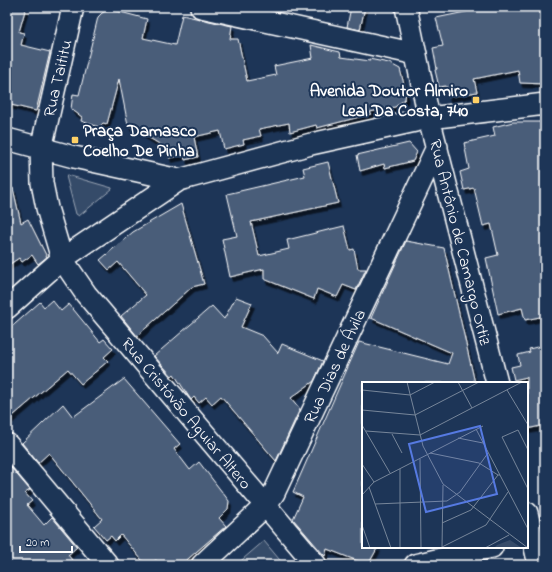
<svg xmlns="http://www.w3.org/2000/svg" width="552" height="572" font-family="'Indie Flower',sans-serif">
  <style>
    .green { fill: #364b69; stroke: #9aa5b4 }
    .building { fill: #4a5d79; stroke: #fff; filter: url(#shadow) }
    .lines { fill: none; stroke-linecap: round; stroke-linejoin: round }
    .minor-casing { stroke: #fff; stroke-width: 24 }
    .minor { stroke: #1d3557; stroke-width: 21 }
    .poi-dot { fill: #ffd166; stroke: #1d3557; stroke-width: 1.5 }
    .labels { text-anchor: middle; stroke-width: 4; stroke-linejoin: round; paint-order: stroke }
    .street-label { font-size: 17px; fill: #fff; stroke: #1d3557 }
    .poi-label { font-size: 17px; font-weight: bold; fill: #fff; stroke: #1d3557; text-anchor: end }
    .inset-road { fill: none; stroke: #77869a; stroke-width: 1 }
    .view { fill: #567ae2; fill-opacity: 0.15; stroke: #567ae2; stroke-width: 2 }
    .inset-edge { fill: none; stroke: #fff; stroke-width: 2 }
  </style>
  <defs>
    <filter id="shadow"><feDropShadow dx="2.5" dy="4.5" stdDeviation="0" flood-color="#0009"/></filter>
  </defs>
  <rect width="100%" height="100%" fill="#1d3557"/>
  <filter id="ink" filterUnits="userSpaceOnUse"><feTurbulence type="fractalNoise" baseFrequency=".025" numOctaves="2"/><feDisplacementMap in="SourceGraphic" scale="8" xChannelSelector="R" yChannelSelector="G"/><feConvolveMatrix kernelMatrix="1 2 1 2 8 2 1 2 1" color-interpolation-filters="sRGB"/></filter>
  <g filter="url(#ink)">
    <!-- green -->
    <path class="green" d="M67 175 112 188V189L79 216 76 214 66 176Z
      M264 541 284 565H236Z"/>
    <!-- building -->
    <path class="building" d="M7 7H26L19 32 24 33 21 45 50 52 36 111 7 104Z
      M351 7H365L360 30 347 27Z
      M475 7H545V50H543L545 63V84L520 83 518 70 474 79 477 92 448 97 446 86 439 87 435 70 437 69 433 48 443 46 436 18 475 10Z
      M109 9 147 19 143 38 175 45 182 15 232 26 230 39H238L247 81 276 75 274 66 313 58 311 45 340 52 341 57 370 61 369 59 389 63 400 69 406 92 405 99 395 107 370 112 371 114 317 128 316 125 290 132 289 123 259 129 261 136 243 140 244 144 224 149 220 131 194 137 198 157 185 160 184 155 169 158 166 148 128 125 119 79 107 124 103 123 99 127 81 121 82 117 71 109 73 94 79 95 98 17 102 13Z
      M513 122H545V316L525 320 522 308 498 314 486 258 498 255 491 224 483 226 474 188 464 190 460 172 469 169 464 143 495 136 493 127Z
      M409 143 417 152 413 161 385 168 384 164 360 171 357 155Z
      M328 162 338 203 251 222 259 256 289 249 287 240 344 226 350 250 354 249 358 269H366L356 290 343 285 337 297 317 289 314 299 264 279V269L230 277 222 239 237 236 227 194 305 176 303 168Z
      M7 188H13L21 223 28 219 47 257 38 264 32 255 22 262 19 258 7 266Z
      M181 204 204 284 192 287 137 336 121 316 146 295 118 262 109 270 100 260 133 232Z
      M406 241 444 248 475 383H363V547H378L368 565 327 549 325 556 323 554 293 519 303 497 293 492 359 342 448 364 452 353 371 318Z
      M236 297 252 303 241 327 263 336 278 353 282 344 323 361 314 381 291 398 300 409 276 461 221 396 212 404 206 397 199 403 194 397 191 400 174 374 172 376 154 356 212 306 224 319Z
      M52 300 61 311 69 304 100 342 104 339 113 349 104 357 108 361 81 384 68 369 7 421V331L40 302 44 307Z
      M545 345V425L527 429V377L514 380 511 367 520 365 518 355 530 352 529 349Z
      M124 379 180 444 174 449 190 470 199 462 229 501 228 509 219 518 226 526 181 565H160L156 560 149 565H146L121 535 115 541 111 536 106 540 94 526 102 519 49 453 38 463 22 443 63 404 73 417Z
      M7 463 30 490 25 493 32 501 27 505 44 525 52 517 77 547 68 555 76 565H7Z"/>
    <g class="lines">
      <!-- minor casing -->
      <g class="minor-casing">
        <path id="minor" d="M73 7 41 149 42 183 47 208 62 259 86 294 316 565
          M201 7 416 54
          M406 7 429 118 497 383
          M7 139 74 157 179 180
          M7 308 62 259 179 180 311 144 429 118 545 104
          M7 444 108 565
          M527 513 539 565
          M202 565 265 506 274 493 437 147
          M415 565 492 547"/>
      </g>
      <!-- minor -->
      <use href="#minor" class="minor"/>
    </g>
  </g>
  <!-- markers -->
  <g class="poi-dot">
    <rect x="472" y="96" width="8" height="8" rx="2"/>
    <rect x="71" y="136" width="8" height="8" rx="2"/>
  </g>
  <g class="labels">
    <!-- street labels -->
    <g class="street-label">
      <text transform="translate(57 78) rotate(-77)" y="6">Rua Taititu</text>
      <text transform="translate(461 242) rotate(76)" y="6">Rua Antônio de Camargo Ortiz</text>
      <text transform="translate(334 366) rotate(-65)" y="6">Rua Dias de Ávila</text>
      <text transform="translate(187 413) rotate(50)" y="6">Rua Cristóvão Aguiar Altero</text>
    </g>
    <!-- poi labels -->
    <g class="poi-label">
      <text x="468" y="96">Avenida Doutor Almiro<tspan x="468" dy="20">Leal Da Costa, 740</tspan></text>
      <text x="83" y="136" text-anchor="start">Praça Damasco<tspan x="83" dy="20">Coelho De Pinha</tspan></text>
    </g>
  </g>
  <!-- overview -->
  <g transform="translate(362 382)">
    <rect width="166" height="166" fill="#1d3557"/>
    <path d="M148 158 160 166H132L135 163Z" fill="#364b69"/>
    <path class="inset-road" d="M45 0 61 64 81 102 166 166M96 0 110 26M0 8 48 13 73 0M145 8 166 43M0 28 53 33 117 0M0 43 28 91M114 47 166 147M4 49 58 53 160 0M30 52 40 71M96 56 121 61M166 68 156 48 140 55 166 107M68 71 117 81 136 93M58 77 59 166M0 82 12 100M38 87V166M7 105 29 166M0 113 12 100 121 44M13 122 85 119 98 110 126 71M80 141 109 128 136 93H138M0 143 8 166M80 165 124 143 146 110M80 166 81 103M123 166 147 153"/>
    <path class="view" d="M118 44 135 112 64 130 47 62Z"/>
    <rect width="166" height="166" class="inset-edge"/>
  </g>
  <!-- margin -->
  <rect width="552" height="572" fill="none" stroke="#1d3557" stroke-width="24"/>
  <rect x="12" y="12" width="528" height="548" fill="none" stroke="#fff" stroke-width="1.5" filter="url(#ink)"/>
  <!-- scale -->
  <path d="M20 546v6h52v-6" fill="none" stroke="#ffffff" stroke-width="2"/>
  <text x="26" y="546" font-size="12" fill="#ffffff" stroke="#1d3557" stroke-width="3" paint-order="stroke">20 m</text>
</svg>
